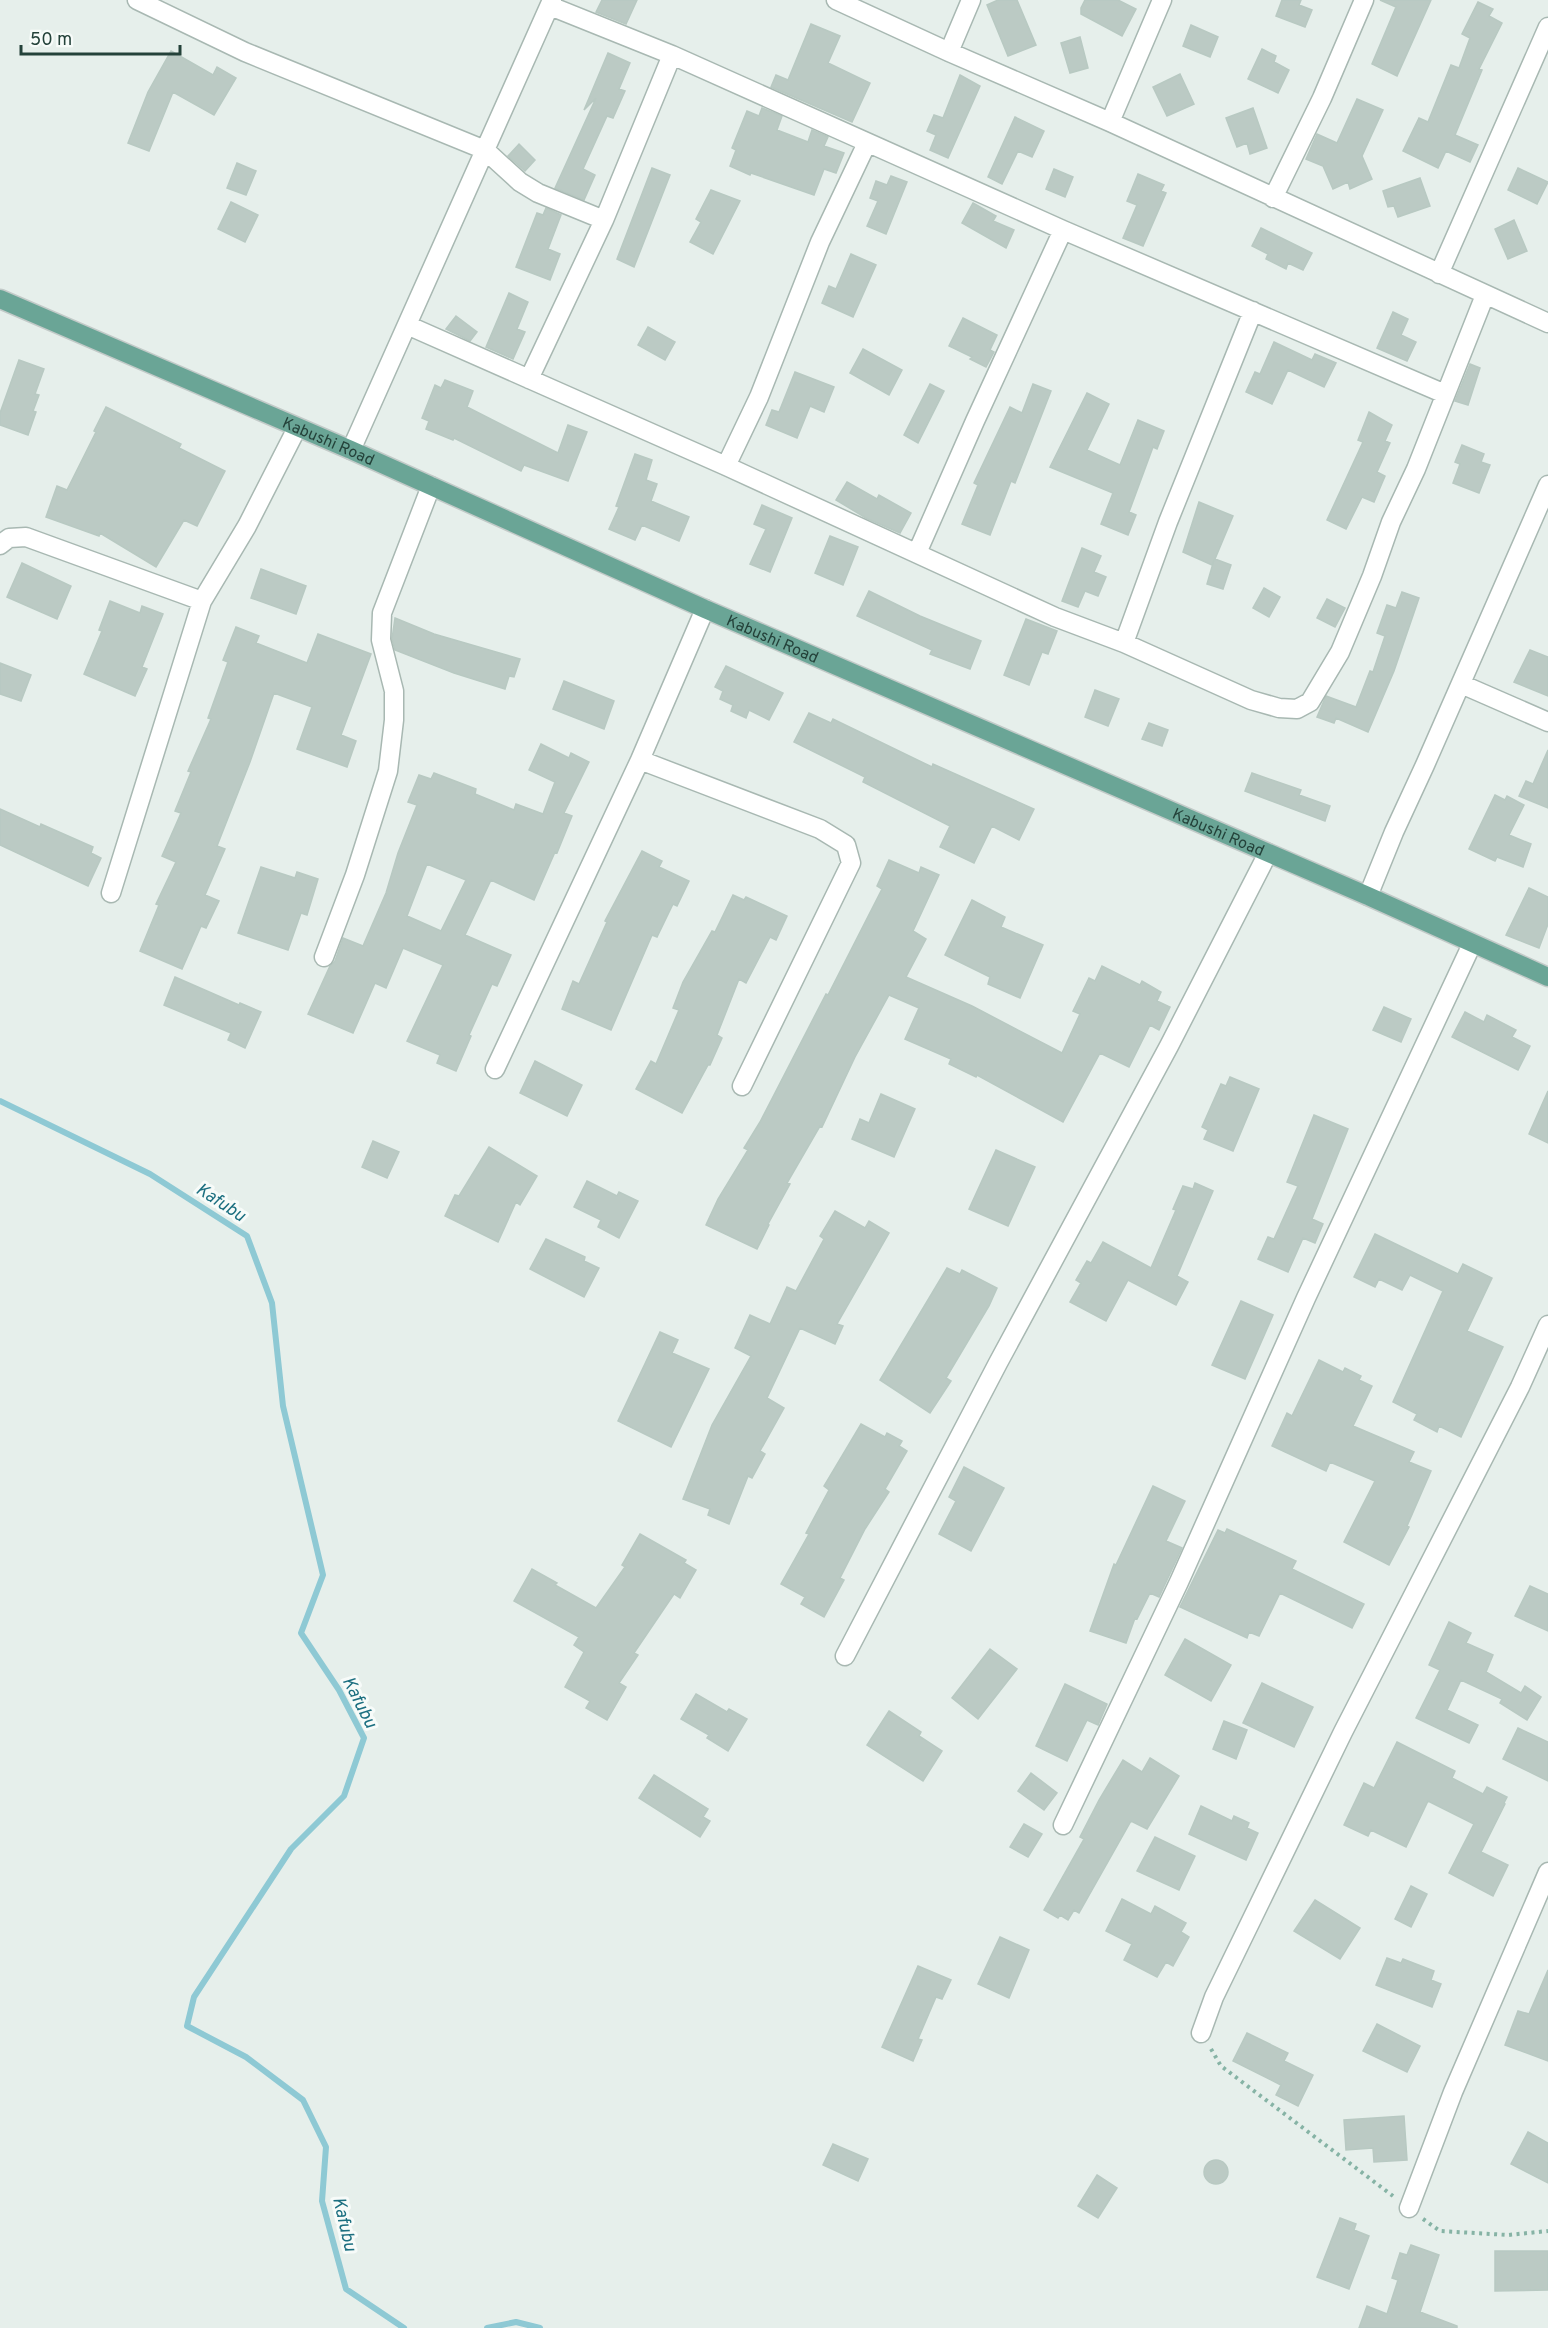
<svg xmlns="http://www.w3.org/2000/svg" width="1548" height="2328" font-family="Overpass,sans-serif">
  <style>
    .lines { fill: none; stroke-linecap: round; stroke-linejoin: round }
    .stream { stroke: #8ec9d4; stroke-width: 6 }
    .building { fill: #bbcac4; stroke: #b8c9c2; stroke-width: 1.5; fill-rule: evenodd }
    .minor-casing { stroke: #a8b8b2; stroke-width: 21 }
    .major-casing { stroke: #c2cac8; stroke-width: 21 }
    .path { stroke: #86b3a5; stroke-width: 4; stroke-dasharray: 3 4.5; stroke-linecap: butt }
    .minor { stroke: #fff; stroke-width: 18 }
    .major { stroke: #6aa596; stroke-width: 18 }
    .labels { text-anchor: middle; stroke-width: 6; stroke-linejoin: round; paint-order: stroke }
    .street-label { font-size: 16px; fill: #24423a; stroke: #f7fbf9 }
    .water-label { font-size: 18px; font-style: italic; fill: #1c6f80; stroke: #f7fbf9 }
  </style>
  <rect width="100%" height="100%" fill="#e6efeb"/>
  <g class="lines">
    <!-- stream -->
    <path class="stream" d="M0 1101 150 1174 247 1236 272 1303 283 1406 323 1575 301 1633 339 1690 364 1738 344 1796 291 1849 194 1997 187 2026 246 2057 303 2100 326 2147 322 2201 346 2289 404 2328
      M487 2328 516 2322 540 2328"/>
  </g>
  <!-- building -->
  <path class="building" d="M602 0H637L626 24 596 12Z
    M998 0H1017L1036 45 1008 56 987 5Z
    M1085 0H1118L1136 9 1122 36 1081 14V8Z
    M1282 0H1301L1299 5 1312 10 1305 27 1276 16Z
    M1380 0H1431L1397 76 1372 64 1396 7Z
    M1478 2 1493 9 1489 16 1502 23 1479 69 1482 70 1455 135 1478 145 1470 162 1446 151 1438 168 1403 151 1419 118 1428 122 1451 65 1459 68 1470 38 1462 34Z
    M811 24 840 36 828 63 870 83 852 122 771 87 776 75 788 80Z
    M1191 25 1218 37 1210 57 1183 46Z
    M1080 37 1088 68 1070 73 1061 43Z
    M1262 49 1276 56 1274 62 1289 70 1278 93 1248 79Z
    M171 51 213 75 217 67 236 78 214 115 173 92 149 151 128 143 148 92Z
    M608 53 630 63 619 89 625 91 613 118 607 116 583 169 595 175 584 200 555 188 596 98 584 110Z
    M1180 74 1194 104 1167 116 1153 87Z
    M960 75 980 86 948 158 930 150 936 135 927 131 934 115 943 118Z
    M1357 99 1383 110 1362 156 1372 179 1350 189 1348 182 1333 189 1323 166 1306 159 1317 134 1337 143Z
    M762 108 782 116 777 130 808 142 812 130 828 137 824 146 844 153 836 173 824 169 814 195 751 173 750 175 730 166 736 150 732 148 747 111 759 116Z
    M1253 108 1267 148 1250 154 1247 143 1237 147 1226 118Z
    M1015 117 1044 131 1032 157 1018 151 1002 184 988 177Z
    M519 144 535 160 525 171 508 156Z
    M237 163 256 171 246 195 227 188Z
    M652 168 670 175 634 267 617 259Z
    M1518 168 1548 182 1537 204 1508 190Z
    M1054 169 1073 177 1065 197 1046 189Z
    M1138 174 1164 185 1161 191 1166 193 1143 246 1123 238 1137 205 1127 201Z
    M891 176 907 182 886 234 867 226 878 201 870 198 876 181 887 185Z
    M1420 178 1430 206 1398 217 1394 206 1388 207 1383 191Z
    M711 190 740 201 713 254 690 242 701 222 696 219Z
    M231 202 258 215 245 242 218 229Z
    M973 203 996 216 993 221 1014 230 1006 248 962 223Z
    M546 208 561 215 548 249 560 254 550 280 516 267 537 213 543 215Z
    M1514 220 1527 251 1508 259 1495 229Z
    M1261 228 1312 253 1303 270 1288 263 1286 269 1266 259 1268 254 1252 246Z
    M851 254 876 265 853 317 822 303 829 286 836 289Z
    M509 293 528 302 517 329 525 332 513 359 486 347Z
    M1393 312 1408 319 1401 335 1416 342 1407 361 1377 348Z
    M456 316 477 332 470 341 446 329Z
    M963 318 997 335 990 350 994 352 986 367 970 359 972 357 949 346Z
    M648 327 675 342 665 360 638 345Z
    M1274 342 1312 360 1315 354 1336 363 1324 387 1288 370 1272 404 1246 392 1255 372 1260 374Z
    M863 349 902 370 889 395 850 373Z
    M19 360 44 369 35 394 39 395 33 411 36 412 28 435 0 425V413Z
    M1470 364 1480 368 1468 405 1455 401Z
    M795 372 834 387 824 412 810 406 797 438 766 425 772 410 779 412Z
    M445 380 473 391 467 407 558 453 568 425 587 432 568 481 524 465 521 471 454 438 453 440 426 429 429 421 422 418 435 385 441 388Z
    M930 384 944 391 918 443 904 435Z
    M1033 384 1051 391 1015 483 1011 481 990 535 962 524 978 485 974 483 1010 407 1022 413Z
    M1087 393 1109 404 1087 450 1120 465 1138 420 1164 431 1157 449 1153 447 1129 512 1136 515 1128 535 1101 524 1113 493 1050 467Z
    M106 407 181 444 179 448 225 471 197 526 184 520 156 567 100 533 99 536 46 517 57 486 67 490 96 432 94 431Z
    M1369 412 1392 425 1385 441 1390 443 1377 472 1385 476 1374 502 1362 497 1346 529 1327 520 1363 442 1358 440Z
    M1462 445 1484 454 1481 462 1490 465 1479 493 1453 483 1460 464 1455 462Z
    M635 454 652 460 646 480 657 484 651 501 689 517 679 541 642 525 635 540 609 529 619 507 616 506Z
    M847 482 877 499 879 495 911 513 900 533 866 518 836 500Z
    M1199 502 1233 516 1215 559 1231 565 1223 589 1207 584 1214 560 1212 565 1183 552Z
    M762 505 792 518 770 572 750 564 766 529 754 524Z
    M830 536 858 547 843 585 815 573Z
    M1082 548 1101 556 1094 572 1106 577 1098 596 1085 591 1078 607 1062 601Z
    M22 563 71 586 57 619 7 597Z
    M261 569 306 586 296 614 251 598Z
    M1264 588 1280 597 1269 617 1253 608Z
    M869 591 920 616 981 641 970 669 930 654 932 650 857 616Z
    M1402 592 1419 598 1394 671 1368 732 1336 718 1334 723 1317 717 1326 696 1356 707 1370 671 1373 672 1385 636 1377 633 1387 605 1396 608Z
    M1327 599 1345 608 1335 627 1317 618Z
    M110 601 140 613 142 606 163 614 142 667 147 669 135 696 84 674 102 631 99 630Z
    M395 618 434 634 520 659 514 677 509 676 505 689 454 673 395 650 392 639Z
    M1026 619 1057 631 1048 654 1042 652 1029 685 1004 675Z
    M236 627 259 636 256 643 307 663 318 634 371 654 341 735 356 741 347 767 297 749 312 707 274 693 250 762 217 846 225 849 205 895 219 901 206 928 201 926 182 969 140 951 159 905 156 904 176 862 162 856 181 813 175 811 191 772 188 771 211 719 208 718 228 662 223 660Z
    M1530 650 1548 657V696L1514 682Z
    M0 663 31 675 21 701 0 694Z
    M726 666 783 693 769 720 749 710 746 718 731 711 733 705 720 699 723 691 715 687Z
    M564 681 614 701 604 729 553 709Z
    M1095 690 1119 699 1108 726 1085 717Z
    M809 713 831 723 833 719 932 767 933 764 1034 809 1019 840 992 826 974 863 940 847 950 826 863 782 865 777 794 742Z
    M1149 723 1168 730 1162 746 1142 739Z
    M541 744 569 758 571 753 589 762 564 813 572 816 557 853 555 852 534 900 491 880 465 935 511 955 497 986 492 984 469 1035 471 1036 456 1071 437 1063 440 1055 407 1041 443 965 403 948 386 988 375 983 353 1033 308 1014 330 966 335 961 343 938 363 946 386 893 398 853 417 805 408 802 419 775 431 779 434 773 476 789 475 794 514 810 516 804 543 814 555 782 529 770ZM427 864 466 880 441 931 407 916Z
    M1548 750V808L1519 796 1526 781 1533 784Z
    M1252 773 1301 790 1299 795 1330 806 1325 821 1245 791Z
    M1495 795 1505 800 1507 796 1524 805 1509 835 1531 844 1523 867 1497 857 1495 861 1469 849Z
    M0 809 40 827 41 824 93 847 91 853 101 858 88 886 0 845Z
    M642 851 662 861 659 867 689 881 677 906 673 904 657 937 652 935 611 1030 562 1009 573 981 579 984 607 922 605 921Z
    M889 860 919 873 921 867 939 875 913 931 926 939 906 977 972 1006 1062 1053 1080 1014 1073 1011 1089 978 1095 981 1102 966 1140 985 1142 981 1161 992 1157 1001 1170 1007 1159 1030 1150 1025 1129 1067 1100 1053 1063 1122 977 1075 976 1077 949 1064 951 1059 905 1039 919 1008 889 995 855 1057 822 1127 820 1126 787 1183 790 1184 768 1224 769 1225 757 1249 706 1225 718 1199 748 1150 744 1148 760 1122 826 994 828 995 882 889 877 886Z
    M261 867 295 878 297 872 318 879 307 915 301 913 288 950 238 933Z
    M1529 888 1548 897V924L1539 948 1506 935Z
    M733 895 744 900 746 897 787 916 776 940 770 937 746 983 739 979 717 1035 722 1038 710 1065H708L682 1113 636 1089 651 1061 656 1064 679 1010 673 1008 683 982 712 931 715 932Z
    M972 900 1005 917 1001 927 1043 945 1020 998 988 984 990 977 945 955Z
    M175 977 239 1005 240 1003 261 1012 245 1048 228 1040 231 1033 164 1005Z
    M1384 1007 1411 1019 1401 1042 1373 1030Z
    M1465 1012 1484 1022 1487 1015 1516 1030 1512 1037 1530 1046 1518 1070 1452 1037Z
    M535 1061 582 1085 567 1116 520 1093Z
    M1230 1077 1259 1089 1233 1151 1204 1139 1208 1130 1202 1127 1221 1084 1226 1086Z
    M1548 1091V1143L1529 1134Z
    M881 1094 915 1109 894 1157 852 1139 860 1119 869 1123Z
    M1314 1115 1348 1129 1312 1219 1323 1224 1315 1243 1303 1238 1288 1272 1258 1259 1268 1237 1274 1239 1298 1186 1287 1182Z
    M373 1141 399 1152 387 1178 362 1167Z
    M489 1147 537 1176 520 1205 516 1202 498 1242 445 1216 455 1195 459 1196Z
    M996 1150 1035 1167 1008 1226 969 1209Z
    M587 1181 617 1196 619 1192 638 1201 619 1238 598 1227 601 1220 574 1207Z
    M1195 1183 1213 1191 1177 1276 1188 1282 1176 1305 1128 1280 1106 1321 1070 1302 1081 1283 1076 1280 1087 1261 1091 1263 1103 1242 1151 1268 1176 1210 1173 1209 1183 1186 1193 1189Z
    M835 1211 865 1228 869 1221 889 1233 837 1324 843 1326 835 1344 800 1328 767 1398 784 1408 760 1451 765 1454 752 1478 748 1476 729 1524 708 1515 710 1509 683 1499 712 1425 751 1356 735 1348 750 1315 770 1324 787 1287 796 1291 824 1239 820 1236Z
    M1375 1234 1458 1274 1463 1264 1492 1278 1467 1331 1503 1347 1461 1437 1439 1426 1437 1432 1414 1420 1417 1414 1393 1402 1443 1291 1410 1275 1402 1290 1379 1279 1375 1287 1354 1277Z
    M546 1239 585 1257 584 1261 599 1268 584 1297 530 1269Z
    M947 1268 960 1274 962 1270 997 1288 989 1306 946 1378 951 1381 930 1413 880 1380Z
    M1241 1301 1273 1315 1245 1379 1212 1365Z
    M660 1332 678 1340 672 1353 709 1369 671 1447 618 1421Z
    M1319 1360 1343 1372 1345 1368 1361 1376 1359 1380 1372 1386 1353 1426 1414 1452 1409 1462 1431 1471 1407 1526 1409 1527 1389 1565 1344 1542 1375 1481 1330 1462 1326 1471 1272 1446 1287 1413 1292 1416Z
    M861 1424 885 1437 887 1433 902 1441 899 1446 907 1451 885 1489 889 1492 865 1529 840 1578 844 1580 824 1617 801 1604 805 1597 781 1584 809 1534 806 1533 829 1490 824 1486Z
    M964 1467 1004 1488 971 1551 939 1534 956 1501 949 1497Z
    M1153 1486 1185 1501 1166 1541 1182 1548 1159 1597 1150 1593 1137 1619 1135 1618 1126 1643 1090 1631 1114 1564 1116 1565Z
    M1227 1529 1296 1561 1292 1569 1364 1604 1352 1628 1280 1593 1259 1636 1249 1632 1247 1638 1180 1607 1218 1530 1225 1533Z
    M640 1534 686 1560 684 1563 696 1570 680 1598 674 1594 634 1653 638 1655 619 1683 626 1687 607 1720 586 1708 590 1701 565 1687 584 1652 574 1645 579 1637 514 1601 532 1569 557 1583 555 1585 596 1608 625 1567 622 1565Z
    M1530 1586 1548 1594V1631L1515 1616Z
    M1449 1622 1471 1633 1466 1643 1493 1655 1486 1672 1521 1693 1525 1686 1541 1697 1527 1720 1500 1703 1502 1699 1461 1680 1447 1710 1478 1725 1469 1743 1416 1718 1440 1670 1429 1665Z
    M1185 1639 1231 1665 1211 1701 1165 1675Z
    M990 1649 1017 1669 978 1719 952 1698Z
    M1262 1683 1313 1707 1294 1747 1243 1723Z
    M1065 1684 1107 1704 1098 1725 1087 1720 1067 1761 1036 1746Z
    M696 1694 727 1712 729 1709 747 1719 728 1751 707 1738 709 1735 681 1719Z
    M889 1711 921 1732 919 1736 942 1751 923 1781 867 1745Z
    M1224 1721 1247 1730 1236 1759 1213 1749Z
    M1518 1728 1548 1742V1781L1503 1759Z
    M1397 1742 1455 1771 1452 1778 1483 1794 1487 1787 1507 1797 1504 1803 1505 1804 1481 1852 1508 1865 1493 1896 1449 1873 1474 1824 1428 1801 1406 1847 1371 1830 1368 1836 1344 1825 1364 1783 1374 1788Z
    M1150 1758 1179 1776 1147 1829 1131 1821 1079 1913 1074 1910 1068 1920 1060 1915 1058 1918 1044 1910 1084 1839 1080 1837 1099 1800 1123 1760 1142 1772Z
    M1031 1773 1057 1793 1044 1810 1018 1791Z
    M654 1775 708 1809 703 1817 710 1821 700 1837 639 1798Z
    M1201 1806 1232 1821 1234 1816 1249 1823 1247 1828 1258 1833 1246 1860 1189 1834Z
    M1024 1824 1042 1834 1028 1857 1010 1847Z
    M1155 1837 1195 1856 1179 1890 1137 1871Z
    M1411 1886 1427 1894 1411 1927 1395 1919Z
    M1122 1899 1151 1914 1155 1906 1186 1923 1181 1932 1189 1937 1173 1966 1166 1962 1157 1977 1124 1960 1132 1944 1106 1931Z
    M1315 1900 1360 1928 1340 1959 1294 1931Z
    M1000 1937 1029 1950 1009 1998 978 1984Z
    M1387 1958 1401 1963 1403 1959 1434 1971 1431 1980 1441 1984 1432 2007 1376 1985Z
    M918 1966 951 1980 942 1999 936 1997 918 2039 922 2040 913 2061 882 2047Z
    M1548 1970V2061L1505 2045 1518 2011 1529 2014Z
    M1377 2024 1420 2046 1407 2072 1363 2051Z
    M1247 2033 1288 2053 1284 2061 1313 2075 1298 2106 1276 2095 1281 2085 1233 2061Z
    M1404 2116 1407 2160 1374 2162 1373 2148 1346 2150 1344 2120Z
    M1528 2132 1548 2143V2183L1511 2164Z
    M833 2144 868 2159 858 2181 823 2165Z
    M1204 2172a12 12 0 1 1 24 0a12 12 0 1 1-24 0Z
    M1097 2175 1117 2188 1098 2218 1078 2206Z
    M1340 2218 1356 2224 1354 2230 1369 2236 1349 2289 1317 2277Z
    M1411 2245 1439 2255 1420 2312 1457 2326V2328H1359L1367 2306 1387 2314 1398 2280 1392 2278 1400 2253 1407 2255Z
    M1495 2251H1548V2290L1495 2291Z"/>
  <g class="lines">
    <!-- minor casing -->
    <g class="minor-casing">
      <path id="minor" d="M137 0 245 52 485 150 520 182 538 193 604 220
        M836 0 949 52 1110 122 1548 323
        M550 6 672 55 1063 230 1445 394
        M949 52 971 0
        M1110 122 1162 0
        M1273 198 1322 98 1364 0
        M1439 274 1548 27
        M407 325 726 466 1055 617 1124 643 1251 700 1279 708 1297 709 1310 702 1340 652 1372 576 1391 522 1416 469 1485 295
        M529 379 604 220 672 55
        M351 450 552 0
        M726 466 759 397 820 242 867 143
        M0 545 9 538 26 537 202 601
        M917 553 975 421 1063 230
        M1124 643 1168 522 1253 311
        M1461 684 1548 722
        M640 760 820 829 846 845 851 863 742 1086
        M111 893 202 601 247 526 297 428
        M1368 896 1394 832 1425 765 1548 485
        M324 957 355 875 388 771 394 720V691L381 640 382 613 431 486
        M495 1069 640 760 705 609
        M845 1656 998 1363 1169 1046 1268 853
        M1063 1825 1179 1582 1306 1298 1472 944
        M1201 2033 1214 1997 1343 1732 1520 1387 1548 1325
        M1409 2208 1453 2092 1548 1872"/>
    </g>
    <!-- major casing -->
    <g class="major-casing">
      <g id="major">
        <path id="s1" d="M0 299 351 450 705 609 1368 896 1548 977"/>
      </g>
    </g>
    <!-- path -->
    <path class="path" d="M1211 2049 1221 2066 1393 2196
      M1423 2219 1440 2231 1508 2235 1548 2231"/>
    <!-- minor -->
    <use href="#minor" class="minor"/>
    <!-- major -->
    <use href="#major" class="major"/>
  </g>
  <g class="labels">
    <!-- street labels -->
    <g class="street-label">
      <text dy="6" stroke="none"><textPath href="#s1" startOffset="358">Kabushi Road</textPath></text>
      <text dy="6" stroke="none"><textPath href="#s1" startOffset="844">Kabushi Road</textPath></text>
      <text dy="6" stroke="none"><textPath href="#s1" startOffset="1330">Kabushi Road</textPath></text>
    </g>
    <!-- water labels -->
    <g class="water-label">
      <text transform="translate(221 1202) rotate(33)" y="6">Kafubu</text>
      <text transform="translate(360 1702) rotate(63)" y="6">Kafubu</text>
      <text transform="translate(345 2224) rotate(77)" y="6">Kafubu</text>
    </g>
  </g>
  <!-- scale -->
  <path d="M21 45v9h159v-9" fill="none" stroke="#24423a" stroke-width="3"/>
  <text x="30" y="45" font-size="18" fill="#24423a" stroke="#f7fbf9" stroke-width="4.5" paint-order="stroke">50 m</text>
</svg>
